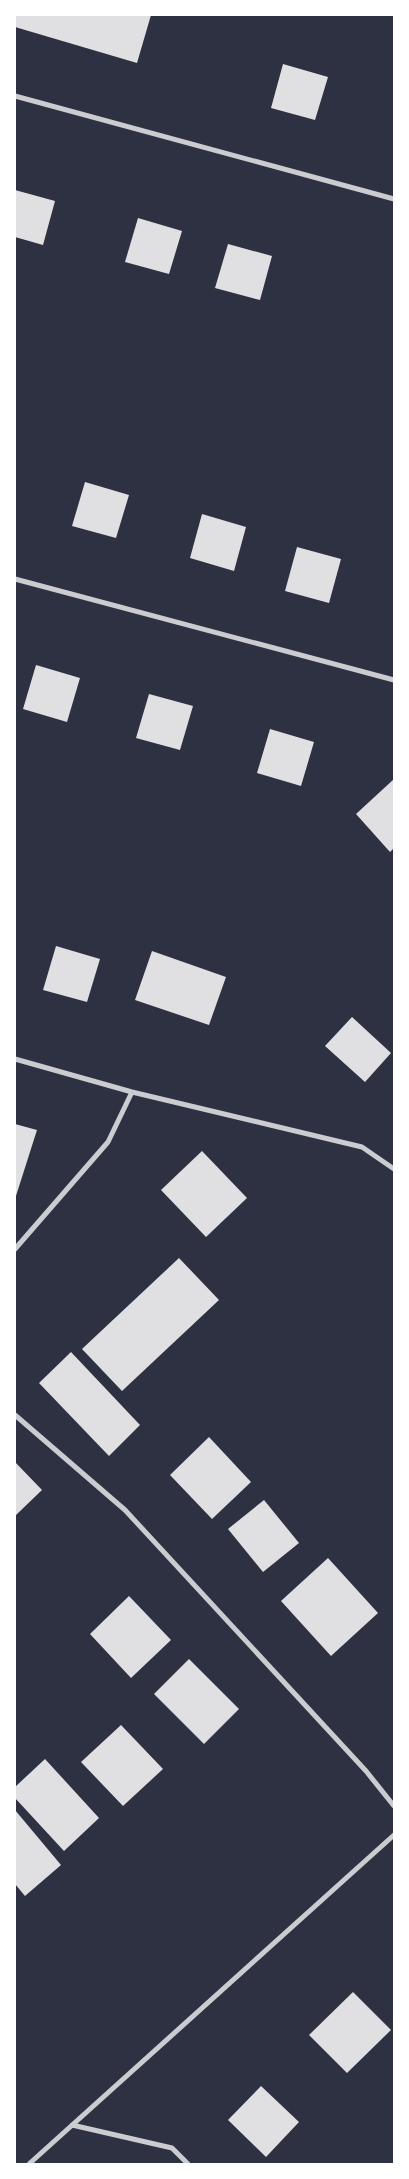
<svg xmlns="http://www.w3.org/2000/svg" width="409" height="2179" font-family="Georgia,serif">
  <style>
    .building { fill: #e0e0e3 }
    .lines { fill: none; stroke-linecap: round; stroke-linejoin: round }
    .minor { stroke: #caccd0; stroke-width: 5 }
  </style>
  <rect width="100%" height="100%" fill="#2d3142"/>
  <!-- building -->
  <path class="building" d="M15 15H151L137 63 15 27Z
    M283 64 328 77 315 120 271 108Z
    M15 190 55 201 43 245 15 237Z
    M138 218 182 231 169 274 125 262Z
    M228 244 272 256 260 300 215 288Z
    M85 482 129 495 116 538 72 526Z
    M202 514 246 527 234 571 190 558Z
    M297 547 341 559 329 603 285 591Z
    M36 665 80 678 67 722 23 709Z
    M149 694 193 706 180 750 136 738Z
    M270 729 314 742 301 786 257 773Z
    M394 779V848L390 852 356 814Z
    M56 946 100 959 87 1002 43 990Z
    M152 951 226 977 209 1025 135 1000Z
    M352 1017 391 1053 365 1082 325 1046Z
    M15 1124 37 1130 15 1199Z
    M202 1151 247 1198 206 1237 161 1190Z
    M179 1258 219 1300 122 1391 82 1349Z
    M71 1352 140 1425 109 1456 39 1383Z
    M209 1437 251 1482 212 1519 170 1475Z
    M15 1462 42 1490 15 1516Z
    M264 1500 299 1543 263 1572 228 1529Z
    M328 1558 378 1613 331 1656 281 1601Z
    M129 1596 171 1640 131 1678 90 1634Z
    M189 1659 239 1709 204 1744 154 1694Z
    M121 1725 163 1769 123 1806 81 1762Z
    M45 1759 99 1818 64 1851 15 1798V1787Z
    M15 1810 61 1865 25 1896 15 1884Z
    M353 1992 391 2030 347 2073 309 2035Z
    M261 2086 299 2122 266 2157 228 2120Z"/>
  <g class="lines">
    <!-- minor -->
    <path class="minor" d="M15 96 394 199
      M15 579 394 680
      M15 1059 132 1092 362 1147 394 1169
      M15 1249 108 1142 132 1092
      M15 1415 125 1510 366 1771 394 1806
      M72 2125 172 2148 188 2164
      M29 2164 394 1835"/>
  </g>
  <!-- border -->
  <rect width="409" height="2179" fill="none" stroke="#ffffff" stroke-width="32"/>
</svg>
